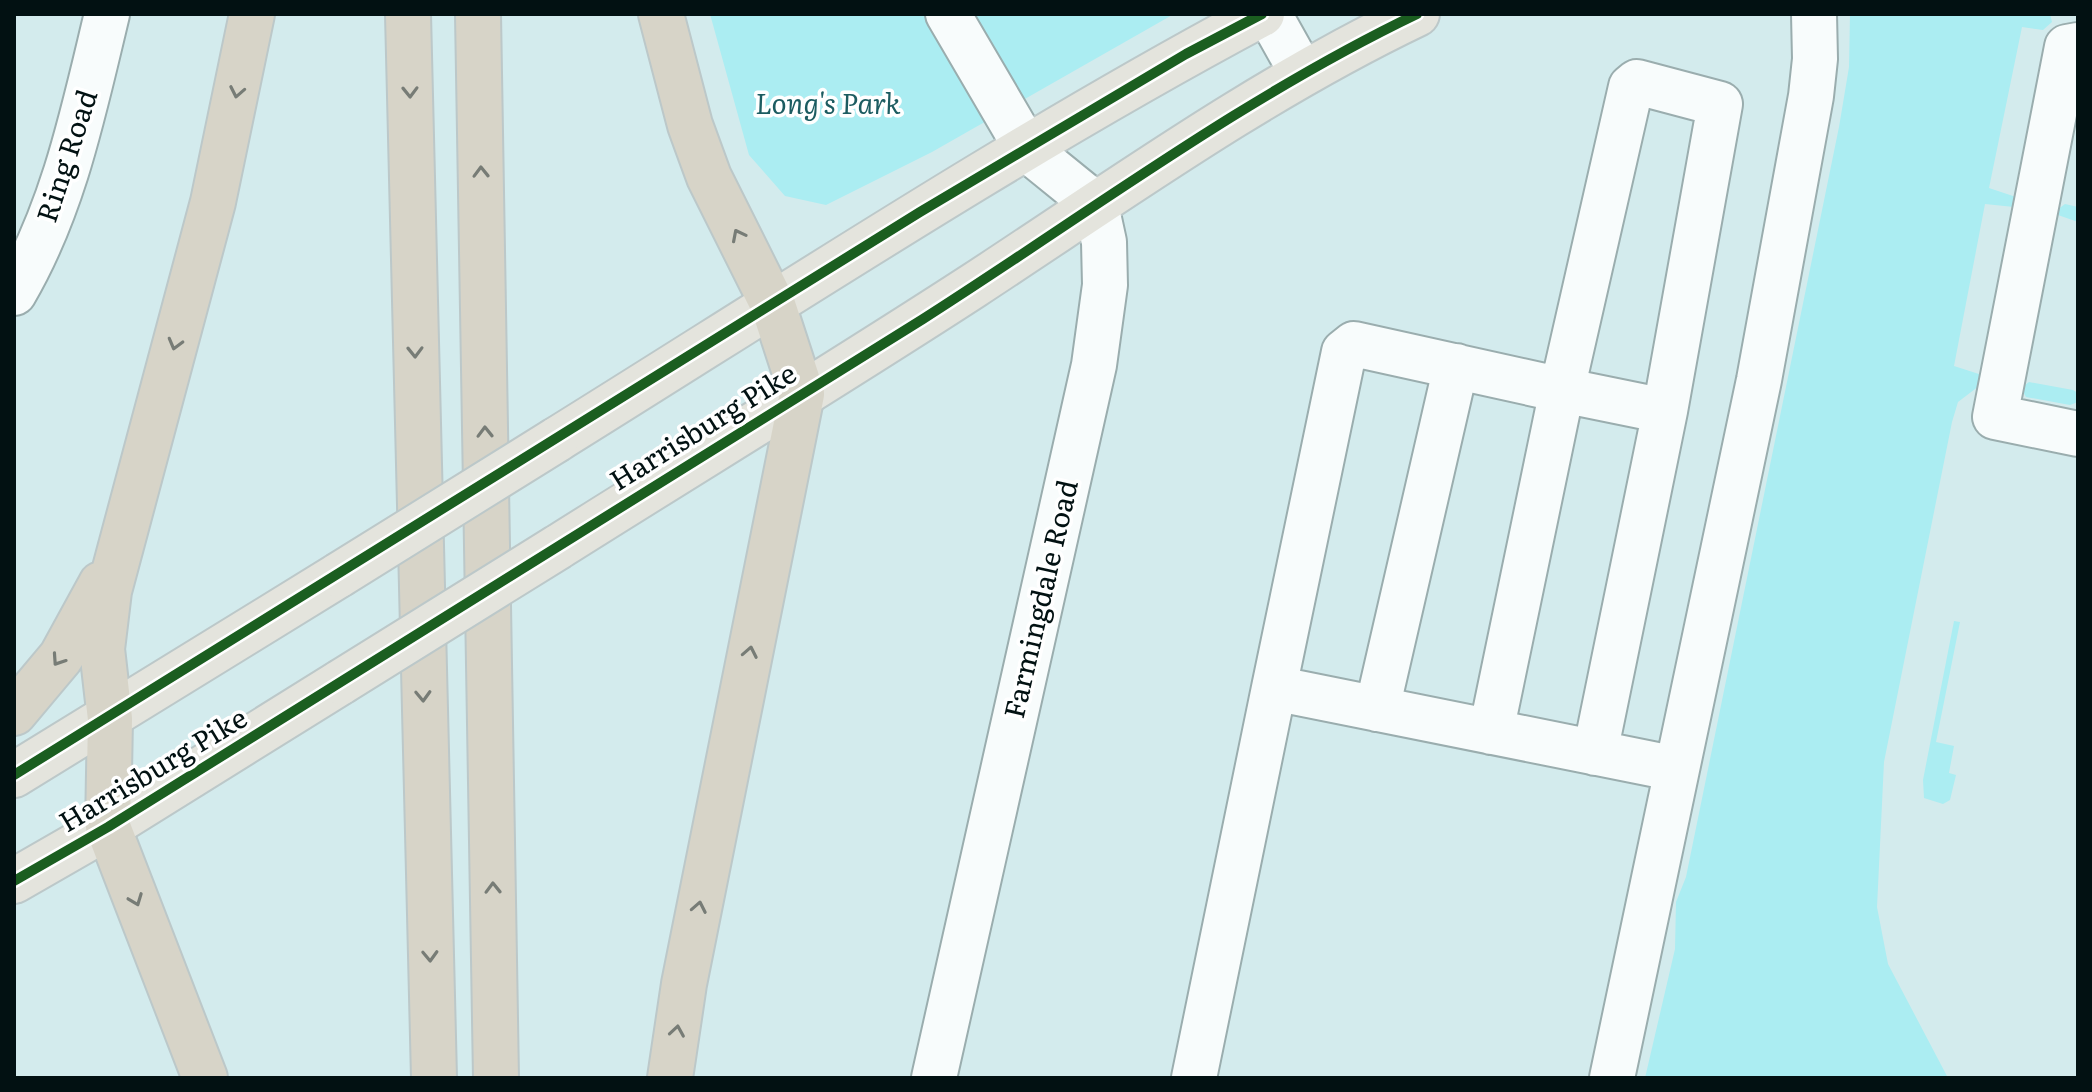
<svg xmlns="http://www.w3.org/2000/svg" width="2092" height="1092" font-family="Literata,serif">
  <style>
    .green { fill: #abedf2 }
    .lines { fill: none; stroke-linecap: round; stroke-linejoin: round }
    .minor-casing { stroke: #9aadae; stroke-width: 48 }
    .major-casing { stroke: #bcc8c9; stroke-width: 48 }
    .highway-casing { stroke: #bcc8c9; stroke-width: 48 }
    .minor { stroke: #f8fcfc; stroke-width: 44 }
    .major { stroke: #e4e4dd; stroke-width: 44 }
    .highway { stroke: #d7d4c8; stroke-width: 44 }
    .major-bridge-casing { stroke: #bcc8c9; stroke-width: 48; stroke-linecap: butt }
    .major-bridge { stroke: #e4e4dd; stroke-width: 44 }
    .cycleway-casing { stroke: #fff; stroke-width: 15 }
    .cycleway { stroke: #1b5e20; stroke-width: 10 }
    .oneway { stroke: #777c76 }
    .labels { text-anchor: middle; stroke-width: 7; stroke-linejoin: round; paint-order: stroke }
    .park-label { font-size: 28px; font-style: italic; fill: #1c5c61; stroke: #fff }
    .street-label { font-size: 28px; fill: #021112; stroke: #fff }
  </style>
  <rect width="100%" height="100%" fill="#d3ebed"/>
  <!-- green -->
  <path class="green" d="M710 14H1174L932 152 826 205 785 196 749 155Z
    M1850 14H2050L2052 22 2043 30 2022 27 1989 188 2016 197 2014 207 1985 204 1954 366 1982 375 1979 386 1958 402 1952 422 1884 762 1877 907 1888 964 1948 1078H1645L1675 949 1676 902 1686 877 1839 127 1849 67Z
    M2065 204 2078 207V222L2058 215 2057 210Z
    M2029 382 2073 390 2078 393V402L2070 405 2026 397 2021 388Z
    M1954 621 1960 622 1936 742 1954 746 1949 773 1956 775 1950 800 1943 804 1924 798 1923 780Z"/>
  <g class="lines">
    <!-- minor casing -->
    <g class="minor-casing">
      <path id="minor" d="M1269 14 1302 73
        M2078 45 2067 47 1995 417 2078 434
        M14 293C64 208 84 109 107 14
        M1274 688 1344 352 1354 344 1562 390 1631 87 1637 82 1720 104 1665 411 1595 753
        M1377 709 1456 366
        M1491 732 1562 390 1665 411
        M934 1078 1094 365 1105 285 1104 242 1096 205 1027 149 948 14
        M1194 1078 1274 688 1677 769
        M1612 1078 1759 380 1811 96 1815 59 1814 14"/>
    </g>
    <!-- major casing -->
    <g class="major-casing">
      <path id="major" d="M556 440C789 295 1020 143 1262 14
        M558 547C696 460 836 375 973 286 1118 191 1260 89 1417 14
        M14 775 339 575
        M14 881 108 827 341 682"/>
    </g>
    <!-- highway casing -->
    <g class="highway-casing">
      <path id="highway" d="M408 14 434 1078
        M478 14 496 1078
        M661 14 690 125 709 177 773 305 802 394 684 984 670 1078
        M14 713 61 657 101 584
        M205 1078 108 827 110 719 102 649 109 591 213 202 252 14"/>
    </g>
    <!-- minor -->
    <use href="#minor" class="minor"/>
    <!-- major -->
    <use href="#major" class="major"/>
    <!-- highway -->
    <use href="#highway" class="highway"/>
    <!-- major-bridge casing -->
    <g class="major-bridge-casing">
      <path id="major-bridge" d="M339 575 556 440
        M341 682 558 547"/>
    </g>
    <!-- major-bridge -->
    <use href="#major-bridge" class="major-bridge"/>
    <!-- cycleway casing -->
    <g class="cycleway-casing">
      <path id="cycleway" d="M14 775 920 212 1186 54 1262 14
        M14 881 108 827C380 658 652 489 923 319 1086 215 1242 98 1417 14"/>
    </g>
    <!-- cycleway -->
    <use href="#cycleway" class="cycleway"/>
  </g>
  <!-- one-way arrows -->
  <defs><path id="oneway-chevron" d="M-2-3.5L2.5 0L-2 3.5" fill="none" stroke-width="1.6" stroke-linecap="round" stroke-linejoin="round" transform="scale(2)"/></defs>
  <g class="oneway">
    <use href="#oneway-chevron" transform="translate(237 92) rotate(101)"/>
    <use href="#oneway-chevron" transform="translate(410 92) rotate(89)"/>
    <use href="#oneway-chevron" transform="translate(481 172) rotate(-91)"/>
    <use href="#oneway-chevron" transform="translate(738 235) rotate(-117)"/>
    <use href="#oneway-chevron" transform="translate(175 344) rotate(105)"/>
    <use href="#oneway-chevron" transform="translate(415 352) rotate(89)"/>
    <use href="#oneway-chevron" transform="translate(485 432) rotate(-91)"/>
    <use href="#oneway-chevron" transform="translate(750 652) rotate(-79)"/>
    <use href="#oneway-chevron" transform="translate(58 660) rotate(124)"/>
    <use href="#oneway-chevron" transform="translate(423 696) rotate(88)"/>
    <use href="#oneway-chevron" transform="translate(493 888) rotate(-91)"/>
    <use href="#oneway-chevron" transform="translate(136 900) rotate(69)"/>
    <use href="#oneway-chevron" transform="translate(699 907) rotate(-79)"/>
    <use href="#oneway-chevron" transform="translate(430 956) rotate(88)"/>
    <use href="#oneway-chevron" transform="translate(677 1031) rotate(-81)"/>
  </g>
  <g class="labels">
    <!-- park labels -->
    <g class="park-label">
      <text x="828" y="114">Long's Park</text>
    </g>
    <!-- street labels -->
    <g class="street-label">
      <text transform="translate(67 156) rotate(-72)" y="10">Ring Road</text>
      <text transform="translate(703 427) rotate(-32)" y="10">Harrisburg Pike</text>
      <text transform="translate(1041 599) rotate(-77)" y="10">Farmingdale Road</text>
      <text transform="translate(153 770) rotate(-31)" y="10">Harrisburg Pike</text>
    </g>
  </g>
  <!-- border -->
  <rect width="2092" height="1092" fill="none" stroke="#021112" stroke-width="32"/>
</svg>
